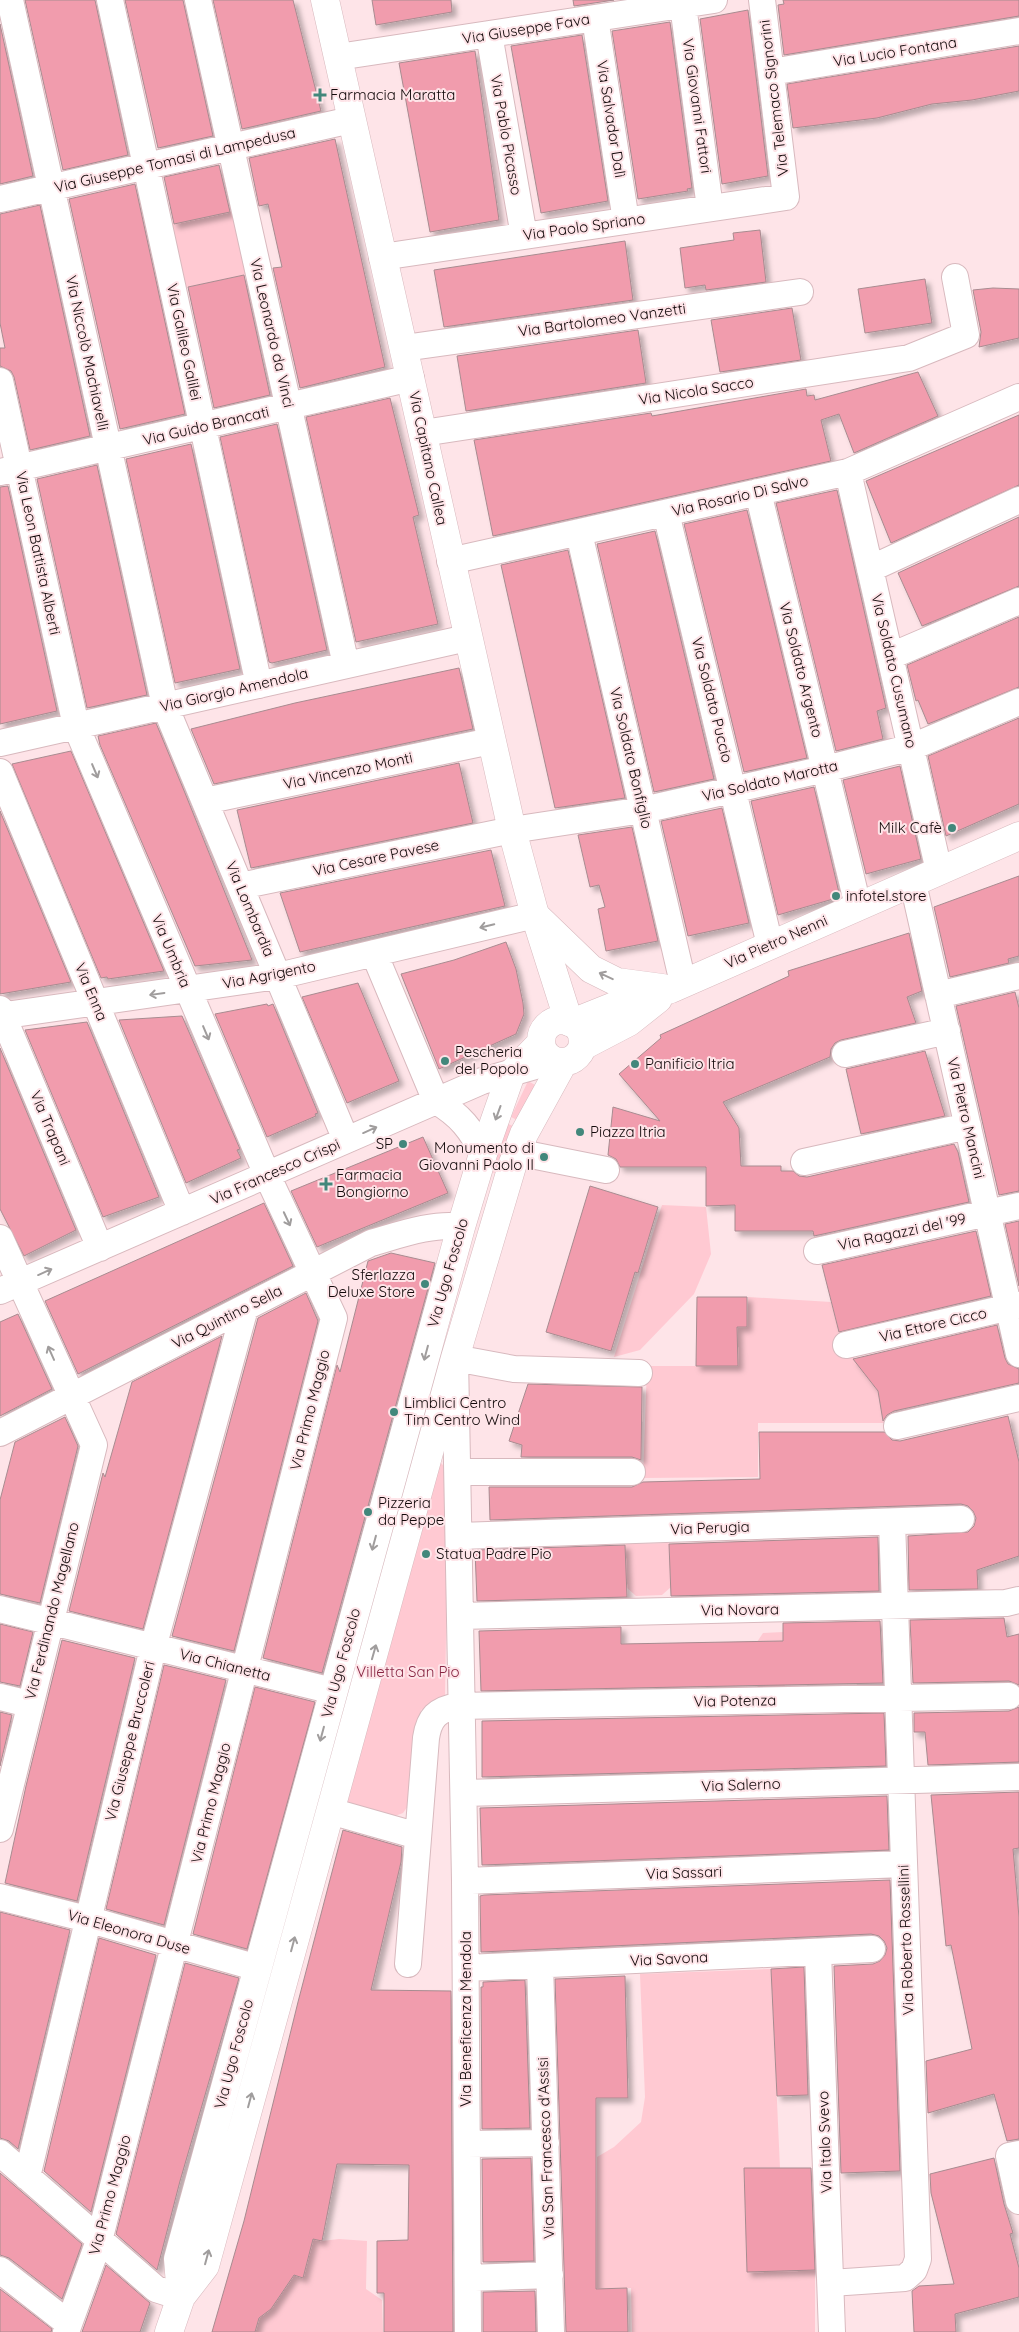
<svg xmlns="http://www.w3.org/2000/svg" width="1019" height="2332" font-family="Quicksand,sans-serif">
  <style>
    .green { fill: #ffc9d2 }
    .building { fill: #f19cad; stroke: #a88b90; filter: url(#shadow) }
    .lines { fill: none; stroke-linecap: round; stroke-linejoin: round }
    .street-casing { stroke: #d8b9be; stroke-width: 28 }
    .secondary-casing { stroke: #d8b9be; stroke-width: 29 }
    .primary-casing { stroke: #d8b9be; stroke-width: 29 }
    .street { stroke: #fff; stroke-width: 26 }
    .secondary { stroke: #fff; stroke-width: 28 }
    .primary { stroke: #fff; stroke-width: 28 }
    .oneway { stroke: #a09d9d }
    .poi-dot { fill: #42877b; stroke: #fee4e8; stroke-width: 2 }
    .labels { text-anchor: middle; stroke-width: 4; stroke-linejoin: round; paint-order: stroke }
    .street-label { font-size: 15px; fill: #12090a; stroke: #fee4e8 }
    .poi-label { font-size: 15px; fill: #12090a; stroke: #fee4e8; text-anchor: start }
    .park-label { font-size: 15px; fill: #892744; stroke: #fee4e8 }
  </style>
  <defs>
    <filter id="shadow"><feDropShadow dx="4.5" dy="4.5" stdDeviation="2.5" flood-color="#0004"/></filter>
  </defs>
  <rect width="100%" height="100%" fill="#fee4e8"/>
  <!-- green -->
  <path class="green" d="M238 210 253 273 183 288 169 225Z
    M528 1081 535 1085 519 1121 511 1117Z
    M508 1124 516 1127 495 1173 487 1170Z
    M662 1205 706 1207 711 1254 694 1294 640 1350 614 1357Z
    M748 1297 831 1302 841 1339 878 1391 884 1423H758V1477L643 1478 647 1366H738L737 1327 747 1326Z
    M430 1448 445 1468 447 1572 445 1697 421 1710 408 1806 403 1813 395 1816 332 1802Z
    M669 1543 671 1587 662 1595 636 1596 626 1587 625 1544Z
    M783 1632 785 1692 758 1696 757 1642 763 1633Z
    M771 1969 780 2168H744L747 2271 815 2270V2332H632L631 2288 596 2289 597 2157 614 2147 641 2122 645 2097 640 1974Z
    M313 2239 322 2241 339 2239 367 2241 366 2289 382 2300 383 2332H255L260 2317 265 2314 294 2275 303 2278Z"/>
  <!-- building -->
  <path class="building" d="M25 0H95L128 155 63 170Z
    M125 0H183L213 136 158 148Z
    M213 0H293L321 111 242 129Z
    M372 0H451L452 12 376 25Z
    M573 0H614L574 6Z
    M783 0H1019V16L784 55 778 5 784 4Z
    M748 10 768 176 722 184 700 19Z
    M670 22 692 188 687 189 688 191 638 199 612 31Z
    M0 24 33 176 0 184Z
    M582 35 608 201 541 213 511 46Z
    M1019 46V91L972 100 932 104 877 118 793 128 787 84Z
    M475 51 499 220 430 232 399 63Z
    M335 139 385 367 300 388 273 268 282 267 268 204 259 206 249 158Z
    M219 165 230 212 174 224 164 177Z
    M135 184 185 414 120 429 69 199Z
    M40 205 90 436 30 450 14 377 11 371 0 366V348H5L0 323V214Z
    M760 230 766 282 706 290 705 285 685 288 680 248 734 240 733 233Z
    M625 241 633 300 444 327 434 270Z
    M244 275 270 395 214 408 188 287Z
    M925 279 932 323 865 333 858 289Z
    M993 288 1019 289V338L979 347 981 332 973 290Z
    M792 308 801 360 720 372 711 320Z
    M638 330 646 383 466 411 457 356Z
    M918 372 938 416 854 453 839 414 821 420 831 461 493 536 474 440 651 413 652 416 806 389 807 396 814 395 815 400Z
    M390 398 419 515 413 517 438 624 356 642 306 417Z
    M1019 415V485L891 543 866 481Z
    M277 424 327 650 272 663 269 662 220 437Z
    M191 444 240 669 175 683 126 459Z
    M97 465 147 695 87 708 37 479Z
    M8 486 57 711 0 724V487Z
    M837 490 886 708 877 711 883 739 836 751 776 503Z
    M747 510 807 758 744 772 684 524Z
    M1019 517V586L922 626 898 573Z
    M655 531 714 779 654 792 597 544Z
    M568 550 625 798 555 808 501 565Z
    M1019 617V687L928 724 918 700 916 701 907 665Z
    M459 668 473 729 214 784 191 729 295 703Z
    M1019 718V804L946 836 928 756Z
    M156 723 185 793 252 960 195 966 100 745 98 736Z
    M71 751 164 971 108 979 107 977 101 978 12 764Z
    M459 763 473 823 251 868 237 810Z
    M900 766 921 859 866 874 843 780Z
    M814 787 840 897 778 915 751 801Z
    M722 808 749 923 688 936 661 821Z
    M0 811 71 982 0 994Z
    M632 827 658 941 606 951 598 909 605 907 599 885 590 887 578 835Z
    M491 850 505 906 300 952 280 893Z
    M1019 876V956L1008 959 1009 963 950 977 934 907Z
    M909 933 922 991 907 997 916 1023 841 1040 835 1043 831 1049 830 1057 723 1102 739 1128 741 1166H781V1171H793L799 1176 807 1177 954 1144 958 1152 969 1202 814 1236 813 1231H735V1205L706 1206V1167H620L616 1159 608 1155 613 1107 660 1121 619 1074 661 1038 660 1035 789 976 788 971Z
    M506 942 516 969 523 1003 524 1014 516 1034 439 1069 401 974 454 960Z
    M358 983 399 1081 347 1103 302 997Z
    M1015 992 1019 1008V1191L999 1195 956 1006Z
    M267 1004 268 1006 273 1004 318 1113 315 1114 316 1116 267 1137 215 1014Z
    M182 1016 240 1149 237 1150 241 1158 186 1183 119 1020Z
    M87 1022 159 1197 103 1217 25 1030Z
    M0 1048 76 1230 24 1256 0 1209Z
    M925 1051 945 1116 861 1134 846 1069Z
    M423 1137 448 1193 317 1247 291 1191Z
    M590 1186 658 1207 638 1273 635 1272 611 1351 546 1332Z
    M264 1203 293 1266 78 1374 45 1301Z
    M1019 1221V1286L1005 1224Z
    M976 1231 991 1296 839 1332 822 1265Z
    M391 1253 435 1263 322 1673 263 1658 337 1365 340 1372 368 1261Z
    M306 1293 318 1321 234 1651 172 1636 258 1318Z
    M697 1297H747V1327H737L738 1366H696Z
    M18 1314 52 1389 0 1416V1322Z
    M997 1325 1005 1358 1008 1364 1019 1369V1383L894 1411 887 1415 883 1421 878 1391 853 1359Z
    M222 1336 143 1629 69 1611 103 1473 105 1477 132 1382Z
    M528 1384 642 1387 641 1460 632 1457H521L522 1445 509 1441Z
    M1008 1416 1019 1462V1556L977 1570 978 1589 909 1590 908 1536 968 1532 974 1526 976 1518 973 1511 968 1506 961 1504 490 1520 489 1487H632L643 1482 760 1479 759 1432H884L892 1440 900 1441Z
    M65 1417 78 1446 40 1603 0 1594V1500L15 1442Z
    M878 1537 879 1591 671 1596 669 1544Z
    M625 1545 627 1597 477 1601 475 1550Z
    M1004 1618 1007 1637 1019 1634V1685L1009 1681 913 1683 910 1620Z
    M880 1621 883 1683 481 1691 479 1631 621 1627V1644L783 1641V1623Z
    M0 1624 33 1632 20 1686 0 1682Z
    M62 1640 135 1658 77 1901 5 1883 26 1786Z
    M164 1665 226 1680 164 1925 106 1909Z
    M255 1687 315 1702 247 1949 193 1934Z
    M1019 1707V1762L928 1765 925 1732H914V1713L1009 1711Z
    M0 1712 12 1715 0 1766Z
    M884 1713 886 1766 482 1777V1721Z
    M1019 1792V1848L1013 1849 1019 1917V2139L1007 2141 994 2094 928 2113 926 2061 972 2049 951 1945 946 1946 931 1795Z
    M887 1796 889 1850 482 1865 480 1808Z
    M343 1830 402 1847 401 1862 371 1990 451 1991 453 2332H384V2293H377V2241L408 2240 409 2165 337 2164 322 2241 313 2239 303 2278 294 2275 271 2309 259 2318 255 2332H212L244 2221 298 2002Z
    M890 1880 900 2171 841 2173 834 1966 873 1964 880 1961 885 1955 887 1948 884 1941 879 1936 871 1934 481 1952 480 1896 484 1895Z
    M0 1912 70 1930 18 2149 9 2141 0 2138Z
    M99 1938 156 1955 91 2212 44 2171Z
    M185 1963 239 1978 180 2181 157 2270 116 2234Z
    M804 1967 808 2095 777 2096 771 1969Z
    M625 1976 628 2098H596V2289L627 2288 628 2332H566L555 1979Z
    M525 1980 530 2128 482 2129 481 1987H483V1982Z
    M531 2158 534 2261 483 2262 482 2159Z
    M994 2158 1004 2204 1013 2233 1010 2234 1019 2268V2297L955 2314 956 2332H914L912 2291 919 2286 954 2284 931 2193 930 2174Z
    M744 2168H811L815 2270 747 2272Z
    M0 2173 82 2244 62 2299 9 2258 0 2255Z
    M106 2265 150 2303 140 2332H82Z
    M0 2289 52 2329 51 2332H0Z
    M535 2291 536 2332H483V2292Z"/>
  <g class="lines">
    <!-- street casing -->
    <g class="street-casing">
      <path id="street" d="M10 0 165 706 346 1140
        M110 0 259 685
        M198 0 346 665
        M683 5 710 208
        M595 18 626 221
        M489 34 524 236
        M338 57 714 0
        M771 72 1019 31
        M0 199 351 120
        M382 257 786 197 762 0
        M404 348 800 292
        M0 381 76 726 267 1175 334 1318 99 2241 66 2332
        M423 433 909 358 966 335 955 277
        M0 472 411 378
        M848 472 939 871
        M758 492 858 906
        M666 513 770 945
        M579 533 683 983
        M450 561 848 472 1019 397
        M870 569 1019 500
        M891 656 1019 601
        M0 743 467 638
        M0 772 182 1212
        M205 801 491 741
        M913 883 1019 1354
        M240 886 512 830 643 810 825 769 912 747 1019 702
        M374 953 436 1101C460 1115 472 1130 483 1154
        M938 995 1019 976
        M0 1009 100 1248
        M0 1016 278 976 535 915
        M845 1054 947 1031
        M516 1152 606 1170
        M804 1162 968 1126
        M0 1238 94 1445 0 1829
        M817 1251 1019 1206
        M0 1291 482 1081 553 1061
        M846 1345 1019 1305
        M897 1426 1019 1398
        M0 1433 371 1243C396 1236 435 1222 461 1227
        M458 1472H632
        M459 1536 961 1519
        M0 1609 333 1691
        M460 1616 1006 1603 1019 1600
        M0 1697 29 1704
        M464 1793 1019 1777
        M330 1811 418 1836
        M465 1881 903 1864
        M0 1897 87 1919 258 1968
        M818 1952 832 2332
        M408 1964 426 1738C429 1718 437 1709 458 1706L1009 1696
        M540 1965 551 2332
        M466 1968 872 1949
        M467 2144 546 2143
        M0 2153 156 2289 181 2297
        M1019 2154 1009 2156 1019 2201
        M27 2177 153 1648 245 1308
        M0 2270 69 2324
        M468 2278 550 2275
        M831 2283 905 2278 914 2270 918 2259 892 1522
        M468 2332 465 1881 455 1358 514 1369 639 1373"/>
    </g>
    <!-- secondary casing -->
    <g class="secondary-casing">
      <path id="secondary" d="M535 915 591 969 617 982 662 988
        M572 1023 612 1007 671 989 1019 836
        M583 1046 629 1022 658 999"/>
    </g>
    <!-- primary casing -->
    <g class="primary-casing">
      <path id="primary" d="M325 0 512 830 535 915 569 1022
        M541 1041a21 21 0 1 1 42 0a21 21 0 1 1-42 0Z
        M181 2297 178 2259 461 1227 483 1154 511 1074 541 1043
        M169 2332 181 2297 205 2266 455 1358 513 1163 524 1134 563 1063"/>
    </g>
    <!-- street -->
    <use href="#street" class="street"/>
    <!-- secondary -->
    <use href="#secondary" class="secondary"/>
    <!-- primary -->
    <use href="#primary" class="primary"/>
  </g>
  <!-- one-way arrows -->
  <defs><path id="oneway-shaft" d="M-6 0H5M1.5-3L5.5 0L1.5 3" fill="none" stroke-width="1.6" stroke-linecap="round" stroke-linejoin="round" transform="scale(1.25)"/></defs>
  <g class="oneway">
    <use href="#oneway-shaft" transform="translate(95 771) rotate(67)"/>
    <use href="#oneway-shaft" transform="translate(487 926) rotate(166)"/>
    <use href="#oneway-shaft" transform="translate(606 976) rotate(-155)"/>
    <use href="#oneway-shaft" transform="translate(157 994) rotate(172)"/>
    <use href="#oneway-shaft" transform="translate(206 1033) rotate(67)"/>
    <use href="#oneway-shaft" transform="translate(498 1113) rotate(110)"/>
    <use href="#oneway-shaft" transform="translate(370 1130) rotate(-24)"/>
    <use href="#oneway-shaft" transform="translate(287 1219) rotate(65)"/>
    <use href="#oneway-shaft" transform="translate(45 1272) rotate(-24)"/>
    <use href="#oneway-shaft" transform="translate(51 1353) rotate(-114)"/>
    <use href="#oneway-shaft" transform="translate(426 1353) rotate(105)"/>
    <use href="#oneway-shaft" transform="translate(374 1543) rotate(105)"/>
    <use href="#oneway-shaft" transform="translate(374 1652) rotate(-74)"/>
    <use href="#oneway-shaft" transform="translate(322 1734) rotate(105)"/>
    <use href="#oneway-shaft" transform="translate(293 1944) rotate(-75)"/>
    <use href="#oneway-shaft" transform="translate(250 2100) rotate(-75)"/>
    <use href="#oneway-shaft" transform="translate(207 2257) rotate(-75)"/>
  </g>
  <!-- markers -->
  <g class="poi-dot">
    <path d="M317.5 87.5h5v5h5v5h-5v5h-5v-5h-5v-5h5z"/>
    <circle cx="952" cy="828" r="5"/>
    <circle cx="836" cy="896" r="5"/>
    <circle cx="445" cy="1061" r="5"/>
    <circle cx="635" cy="1064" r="5"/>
    <circle cx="580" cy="1132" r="5"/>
    <circle cx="403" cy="1144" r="5"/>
    <circle cx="544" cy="1157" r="5"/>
    <path d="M323.5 1176.5h5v5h5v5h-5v5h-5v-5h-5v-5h5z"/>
    <circle cx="425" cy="1284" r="5"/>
    <circle cx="394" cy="1412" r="5"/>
    <circle cx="368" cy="1512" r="5"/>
    <circle cx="426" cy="1554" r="5"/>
  </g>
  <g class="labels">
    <!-- street labels -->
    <g class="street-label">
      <text transform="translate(526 29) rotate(-9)" y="5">Via Giuseppe Fava</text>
      <text transform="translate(895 52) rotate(-9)" y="5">Via Lucio Fontana</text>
      <text transform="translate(774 98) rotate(-97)" y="5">Via Telemaco Signorini</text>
      <text transform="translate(697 106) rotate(82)" y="5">Via Giovanni Fattori</text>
      <text transform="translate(611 119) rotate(81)" y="5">Via Salvador Dalì</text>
      <text transform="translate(506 135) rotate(80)" y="5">Via Pablo Picasso</text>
      <text transform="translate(175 160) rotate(-13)" y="5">Via Giuseppe Tomasi di Lampedusa</text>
      <text transform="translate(584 227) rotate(-8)" y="5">Via Paolo Spriano</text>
      <text transform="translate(602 320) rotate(-8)" y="5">Via Bartolomeo Vanzetti</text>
      <text transform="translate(272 333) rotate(77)" y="5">Via Leonardo da Vinci</text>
      <text transform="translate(184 342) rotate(78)" y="5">Via Galileo Galilei</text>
      <text transform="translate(87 353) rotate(78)" y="5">Via Niccolò Machiavelli</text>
      <text transform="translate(696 391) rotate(-9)" y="5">Via Nicola Sacco</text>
      <text transform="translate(206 426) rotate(-13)" y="5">Via Guido Brancati</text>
      <text transform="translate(428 458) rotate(78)" y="5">Via Capitano Callea</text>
      <text transform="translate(740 496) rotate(-13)" y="5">Via Rosario Di Salvo</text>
      <text transform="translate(38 553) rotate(78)" y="5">Via Leon Battista Alberti</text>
      <text transform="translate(801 670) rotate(76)" y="5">Via Soldato Argento</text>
      <text transform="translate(894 671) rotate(77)" y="5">Via Soldato Cusumano</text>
      <text transform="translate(234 690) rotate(-13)" y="5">Via Giorgio Amendola</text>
      <text transform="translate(712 700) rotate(76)" y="5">Via Soldato Puccio</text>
      <text transform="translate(631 758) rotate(77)" y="5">Via Soldato Bonfiglio</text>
      <text transform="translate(348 771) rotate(-12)" y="5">Via Vincenzo Monti</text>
      <text transform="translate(770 781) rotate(-13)" y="5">Via Soldato Marotta</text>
      <text transform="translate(376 858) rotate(-12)" y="5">Via Cesare Pavese</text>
      <text transform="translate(250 909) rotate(67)" y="5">Via Lombardia</text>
      <text transform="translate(776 942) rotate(-24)" y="5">Via Pietro Nenni</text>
      <text transform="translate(171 951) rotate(67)" y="5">Via Umbria</text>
      <text transform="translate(269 975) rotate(-11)" y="5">Via Agrigento</text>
      <text transform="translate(91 992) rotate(67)" y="5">Via Enna</text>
      <text transform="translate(966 1118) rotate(77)" y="5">Via Pietro Mancini</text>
      <text transform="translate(50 1128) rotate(67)" y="5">Via Trapani</text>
      <text transform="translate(275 1172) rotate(-24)" y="5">Via Francesco Crispi</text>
      <text transform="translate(902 1232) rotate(-12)" y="5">Via Ragazzi del '99</text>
      <text transform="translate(448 1273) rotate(-74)" y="5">Via Ugo Foscolo</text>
      <text transform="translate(227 1317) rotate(-27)" y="5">Via Quintino Sella</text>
      <text transform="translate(933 1325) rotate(-13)" y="5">Via Ettore Cicco</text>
      <text transform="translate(310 1410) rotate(-76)" y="5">Via Primo Maggio</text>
      <text transform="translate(710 1528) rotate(-2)" y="5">Via Perugia</text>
      <text transform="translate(740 1610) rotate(-1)" y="5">Via Novara</text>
      <text transform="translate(52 1611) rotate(-76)" y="5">Via Ferdinando Magellano</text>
      <text transform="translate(341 1663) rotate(-75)" y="5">Via Ugo Foscolo</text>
      <text transform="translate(225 1665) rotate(14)" y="5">Via Chianetta</text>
      <text transform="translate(735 1701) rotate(-1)" y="5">Via Potenza</text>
      <text transform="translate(130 1741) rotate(-76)" y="5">Via Giuseppe Bruccoleri</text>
      <text transform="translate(741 1785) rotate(-2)" y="5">Via Salerno</text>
      <text transform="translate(211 1803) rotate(-76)" y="5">Via Primo Maggio</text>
      <text transform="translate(684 1873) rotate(-2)" y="5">Via Sassari</text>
      <text transform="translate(129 1932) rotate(16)" y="5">Via Eleonora Duse</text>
      <text transform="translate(906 1940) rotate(-92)" y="5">Via Roberto Rossellini</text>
      <text transform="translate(669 1959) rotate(-3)" y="5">Via Savona</text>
      <text transform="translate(466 2019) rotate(-90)" y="5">Via Beneficenza Mendola</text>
      <text transform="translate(234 2054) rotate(-75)" y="5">Via Ugo Foscolo</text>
      <text transform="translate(825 2142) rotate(-92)" y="5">Via Italo Svevo</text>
      <text transform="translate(546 2148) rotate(-92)" y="5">Via San Francesco d'Assisi</text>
      <text transform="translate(110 2195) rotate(-75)" y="5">Via Primo Maggio</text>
    </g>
    <!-- poi labels -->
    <g class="poi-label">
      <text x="330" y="100">Farmacia Maratta</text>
      <text x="942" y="833" text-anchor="end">Milk Cafè</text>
      <text x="846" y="901">infotel.store</text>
      <text x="455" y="1057">Pescheria<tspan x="455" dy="17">del Popolo</tspan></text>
      <text x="645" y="1069">Panificio Itria</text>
      <text x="590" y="1137">Piazza Itria</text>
      <text x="393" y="1149" text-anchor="end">SP</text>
      <text x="534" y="1153" text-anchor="end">Monumento di<tspan x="534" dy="17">Giovanni Paolo II</tspan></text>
      <text x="336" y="1180">Farmacia<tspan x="336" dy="17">Bongiorno</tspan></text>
      <text x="415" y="1280" text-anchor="end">Sferlazza<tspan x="415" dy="17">Deluxe Store</tspan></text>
      <text x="404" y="1408">Limblici Centro<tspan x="404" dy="17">Tim Centro Wind</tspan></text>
      <text x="378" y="1508">Pizzeria<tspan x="378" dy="17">da Peppe</tspan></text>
      <text x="436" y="1559">Statua Padre Pio</text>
    </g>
    <!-- park labels -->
    <g class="park-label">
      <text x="408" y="1677">Villetta San Pio</text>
    </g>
  </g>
</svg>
